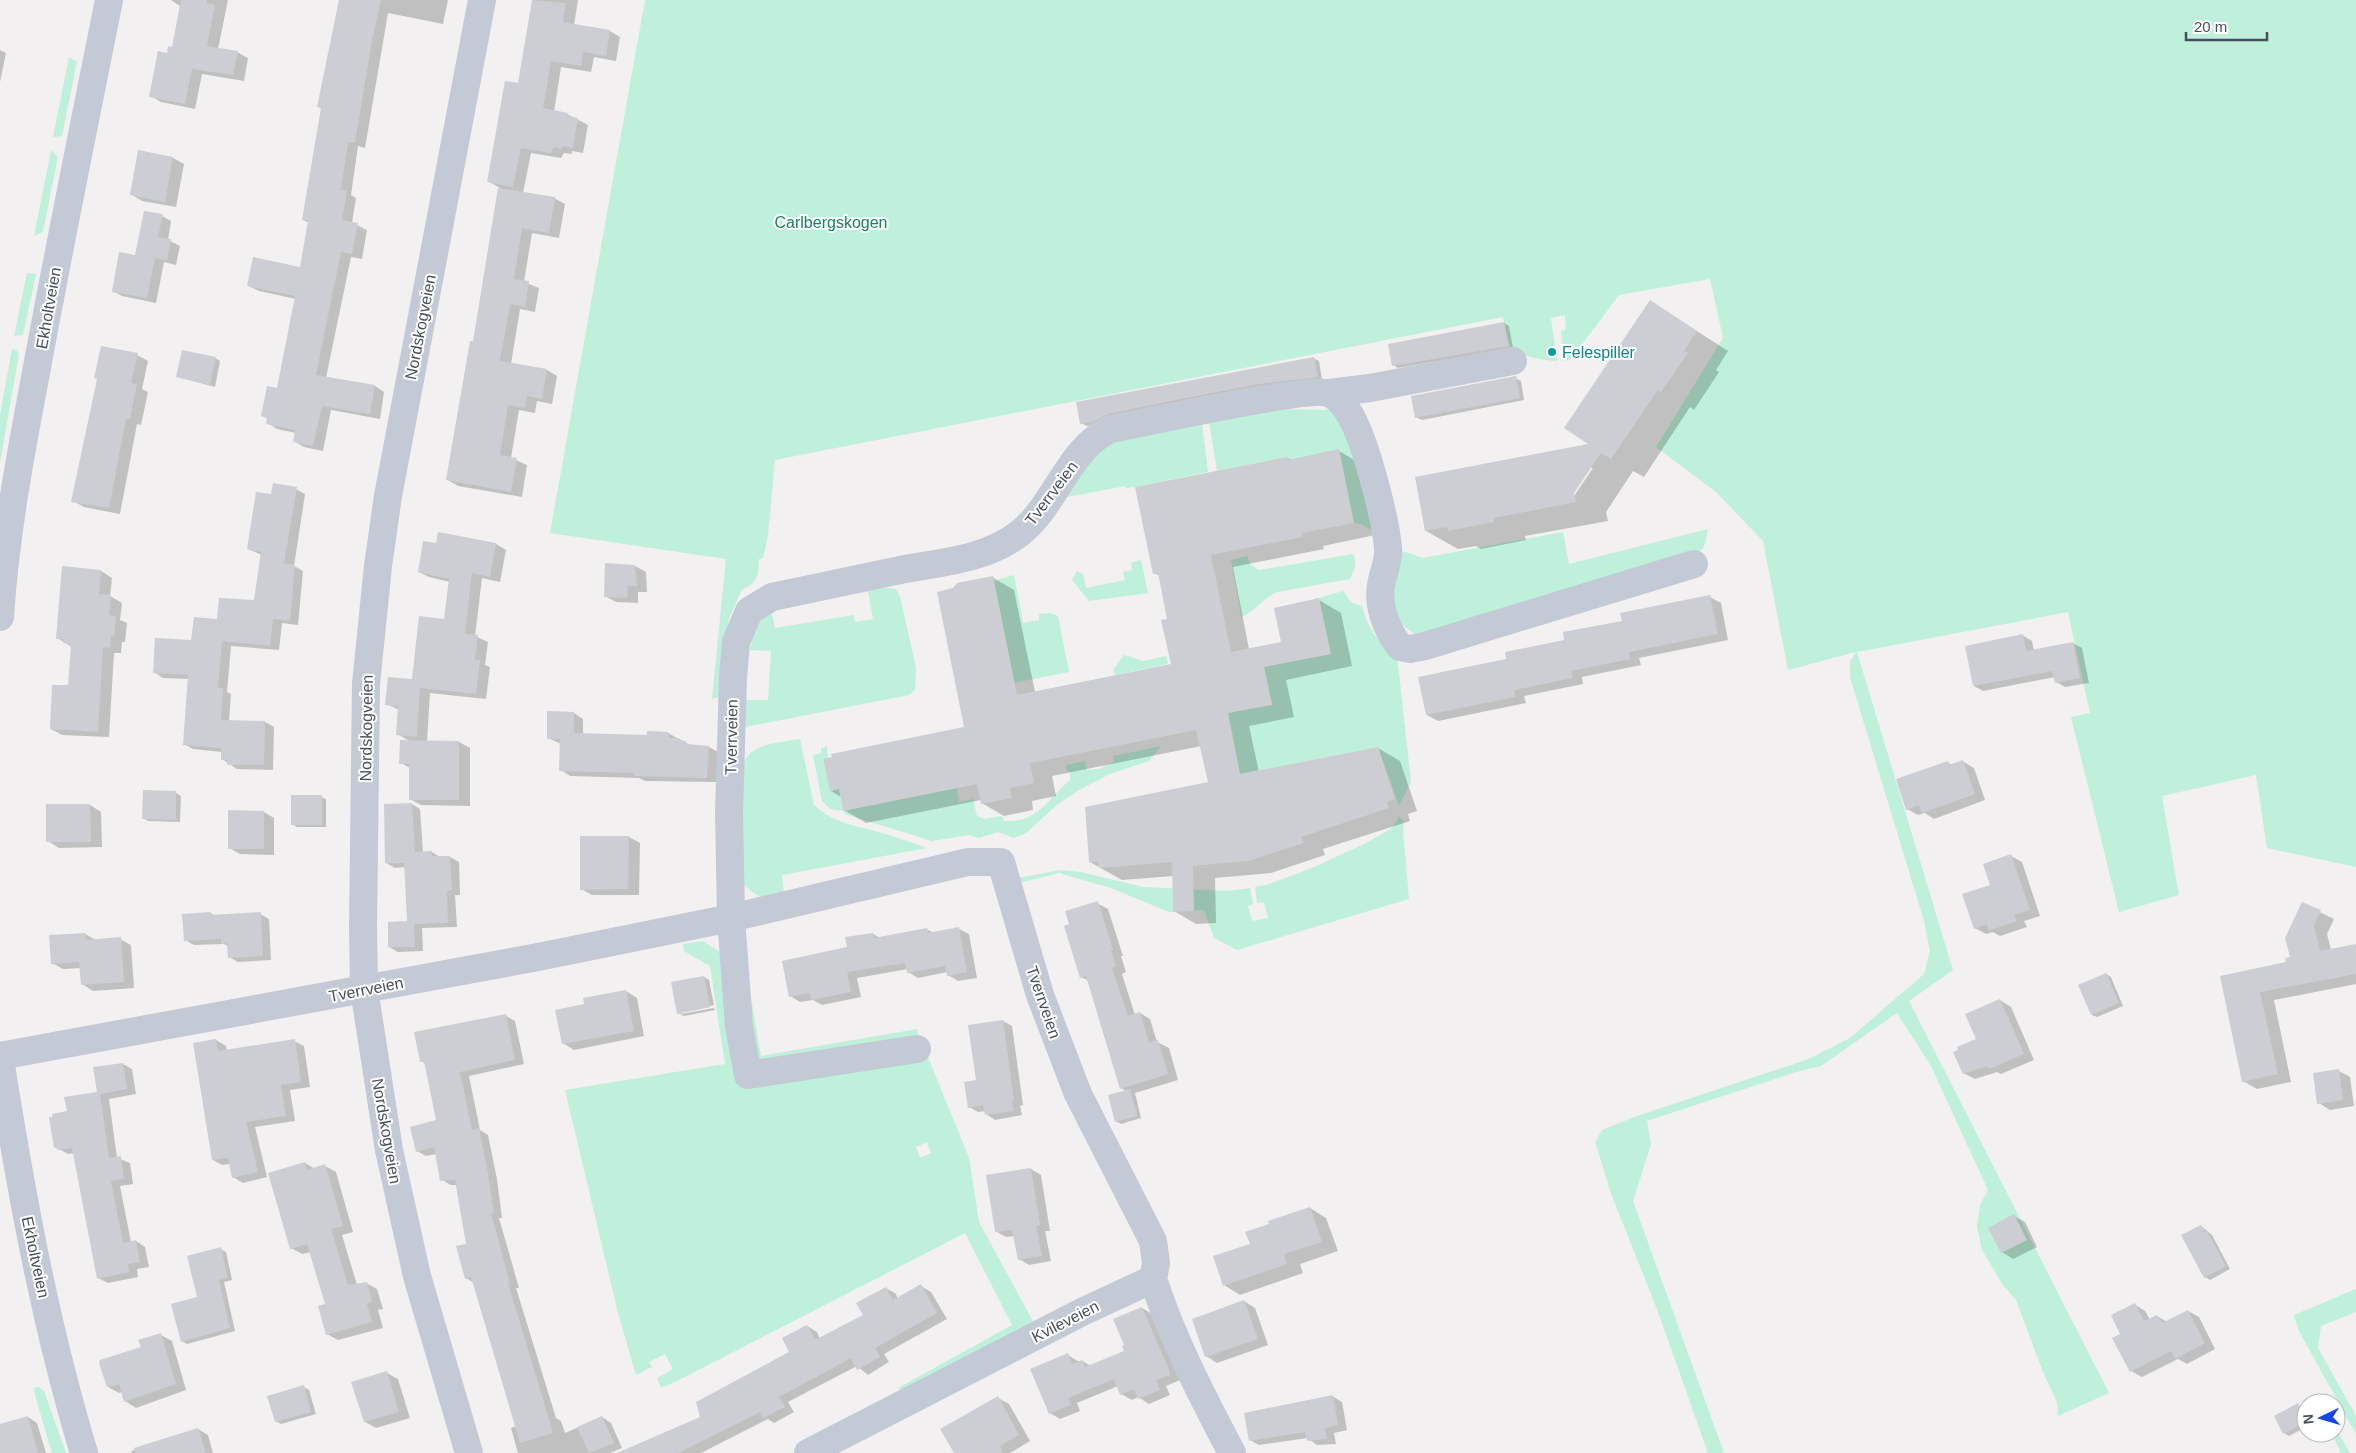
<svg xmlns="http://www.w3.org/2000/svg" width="2356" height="1453" font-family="Helvetica,sans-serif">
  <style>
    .green { fill: #bef0db; fill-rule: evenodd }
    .shadow { fill: #0003; fill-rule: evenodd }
    .building { fill: #ccced4 }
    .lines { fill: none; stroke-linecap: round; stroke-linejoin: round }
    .minor { stroke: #c3c9d5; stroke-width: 28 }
    .culture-dot { fill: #0f9aa8; stroke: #fff; stroke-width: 2 }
    .labels { text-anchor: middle; stroke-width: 4; stroke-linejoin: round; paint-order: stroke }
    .park-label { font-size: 16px; fill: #158260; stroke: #fff }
    .street-label { font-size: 16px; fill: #474f5e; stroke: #fff }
    .culture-label { font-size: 16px; fill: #0d838f; stroke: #fff; text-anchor: start }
  </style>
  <rect width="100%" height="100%" fill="#f2f0f0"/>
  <!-- green -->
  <path class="green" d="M645 0H2356V867L2267 848 2256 775 2162 796 2179 895 2119 912 2071 717 2090 713 2068 612 1857 652 1953 970 1909 1001 2109 1393 2058 1416 2057 1402 2043 1372 2016 1300 2003 1285 1982 1250 1977 1226 1980 1205 1988 1190 1931 1066 1897 1013 1821 1066 1796 1072 1647 1121 1651 1144 1633 1201 1724 1453H1708L1657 1309 1612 1196 1595 1142 1602 1130 1637 1116 1806 1060 1850 1038 1924 974 1930 951 1924 921 1850 677V661L1856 652 1788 670 1763 541 1716 492 1656 447 1723 338 1710 279 1619 295 1571 359 1564 361 1561 331 1566 330 1565 315 1551 318 1557 361C1544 361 1517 356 1509 344 1505 338 1505 324 1503 317L775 460 768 536 763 558 759 559 758 574 753 583 742 590 729 618 719 697 712 699 726 559 550 533Z
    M69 57 77 62 62 136 53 137Z
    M51 150 58 157 43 232 34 236Z
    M27 273 36 274 23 335 14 336Z
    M12 349 16 350 19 354 0 463V415Z
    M1276 409 1332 410 1341 417 1377 533 1361 524 1354 523 1339 450 1288 460 1287 457 1217 471 1209 422Z
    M1202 423 1208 472 1135 487 1126 488V486L1067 497C1084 433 1147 433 1202 423Z
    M1708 529 1704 547 1698 553 1419 636C1382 619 1391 582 1396 549L1423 558 1563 532 1569 564Z
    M1353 554C1358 562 1354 571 1350 579L1277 592C1262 598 1256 611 1241 617L1231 560 1247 556 1251 565 1259 570Z
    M1141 560 1148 593 1089 601 1072 580 1077 571 1083 574 1086 588 1125 580 1123 572 1132 570 1131 563Z
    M1014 575 1023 623 1039 620V614L1050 613 1058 616 1069 672 1014 683 994 581Z
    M881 587 896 589 900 596 916 668 915 690 909 695 745 727 746 700H768L771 651 750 650 756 621 771 609 775 628 854 615 855 622 873 619 868 591Z
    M1343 591 1352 603 1362 606C1367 628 1378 642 1397 655L1411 782 1399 806 1378 747 1240 774 1228 713 1272 704 1264 666 1328 655 1319 598Z
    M1124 655 1144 661 1166 656 1168 664 1115 675 1113 670Z
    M800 739 814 805C833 823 857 826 882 833 897 837 912 843 927 848L782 875 784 895C763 901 759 898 743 884L740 856 744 763C752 742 781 743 800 739Z
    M1161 746 1149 761 1110 774 1079 790 1058 804 1026 833 1014 838 998 832 979 838 969 835 932 841 845 814 843 811 830 809 822 801 813 755 821 753V748L827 747 828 758 823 759 830 791 839 789 843 811 957 788 959 802 973 799 977 816 984 819 1001 816 1004 821C1038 823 1048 799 1070 780V772L1066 770V765L1085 761 1087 770 1098 769 1114 762 1113 756Z
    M1399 816 1404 822 1403 830 1409 899 1237 950 1214 938 1204 910 1194 911 1193 898H1173V912H1169L1111 888 1059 873 1015 884 1014 879 1060 870 1081 872 1143 887 1228 891 1250 888 1253 904 1248 906 1252 921 1268 918 1264 902 1257 903 1255 887 1267 885 1312 868 1364 844 1392 828Z
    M703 941 721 953 741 1061 926 1052 969 1158 979 1222 1035 1325 905 1393 898 1388 1012 1325 965 1233 681 1379 661 1388 657 1378 673 1369 665 1354 649 1362 652 1367 636 1375 618 1313 565 1090 725 1064 710 966 684 951 683 944ZM927 1142 931 1153 920 1158 916 1147Z
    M745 963 761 1056 917 1029 919 1040 756 1067Z
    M2356 1289V1312L2321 1326 2318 1348 2356 1416V1434L2299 1331 2294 1315Z
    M39 1387 44 1391 66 1453H52L35 1395 34 1388Z
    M2336 1430H2337L2350 1453H2341L2332 1433H2336Z"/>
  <!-- shadow -->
  <path class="shadow" d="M171 0H228L218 49 237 52 248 58 244 81 202 74 195 109 161 102 151 96 168 54 173 49 180 6Z
    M340 0H448L443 24 388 13 365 148 358 146 351 195 356 198 352 223 367 230 362 259 351 257 326 378 375 386 384 392 380 419 331 410 323 451 304 447 294 441 296 433 277 429 268 423V419L262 415 278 389 296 299 259 291 249 286 301 268 309 223 303 220 322 109 319 107Z
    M533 0H578L574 25 610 31 620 37 616 61 594 57 591 72 561 67 554 112 567 114 588 125 583 153 572 151V154L564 153 561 158 531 153 523 193 554 198 565 204 559 238 532 233 524 282 539 288 535 312 520 309 511 364 547 370 557 376 552 404 537 401 535 413 519 410 511 458 527 465 522 497 458 486 448 480 474 343 500 188 488 181 519 85Z
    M0 50 6 53 0 82Z
    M173 158 184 164 176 207 142 201 131 194Z
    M162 216 171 221 168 240 180 246 176 265 164 262 156 303 122 296 113 291Z
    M1650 301 1728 351 1716 370 1719 372 1694 410 1690 407 1644 477 1633 471 1606 512 1608 521 1525 536 1526 540 1481 549 1476 546 1458 549 1426 531 1591 445ZM1590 468H1593L1572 499 1570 498Z
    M1504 323 1509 326 1513 348 1398 368 1393 365Z
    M137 355 148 361 142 389 148 392 141 425 137 424 120 514 84 507 73 501Z
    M215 358 220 361 215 387 178 377Z
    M1313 358 1319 361 1322 380 1087 426 1081 423 1078 403Z
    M1515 378 1521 381 1524 400 1422 420 1416 417Z
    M1339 451 1361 464 1375 535 1323 546 1324 549 1233 567 1249 649 1282 643 1319 600 1341 613 1352 666 1286 680 1294 717 1249 726 1259 772 1378 748 1400 761 1417 811 1408 814 1410 821 1323 849 1325 855 1271 873 1215 878 1216 923 1196 924 1174 911 1173 876 1122 880 1090 862 1209 783 1201 746 1052 776 1056 796 1032 801 1033 810 1004 816 982 803 981 800 866 823 844 810 841 797 831 791 965 728 992 577 1014 590 1035 692 1172 665 1168 620 1160 576 1154 573 1287 458 1291 460Z
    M296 489 305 494 294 566 303 571 298 625 282 623 279 650 231 646 227 692 231 694 229 721 265 722 274 727 273 770 237 769 222 759V752L193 749 184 744 189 679 163 678 154 672 218 620 255 601 262 555 248 549 272 496Z
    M439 534 496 544 506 550 500 582 482 578 475 636 488 642 485 665 490 667 486 699 430 693 427 742H459L470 748V806L421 805 410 799V768L401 763 410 741 397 734 399 710 387 704 413 680 445 620 450 582 429 577 419 572 437 544Z
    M635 566 646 572 647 592H638V603L616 602 605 596Z
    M101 571 112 578 110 596 122 603 120 620 127 623 125 642H122L121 653H114L109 737 62 735 51 729 69 687 72 647 57 638Z
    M1710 597 1721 603 1728 640 1639 658 1641 665 1582 677 1583 684 1524 696 1526 703 1438 721 1427 715 1508 660 1623 622Z
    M2022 635 2032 641 2034 651 2073 643 2082 648 2089 683 2065 687 2056 682 2055 677 1983 691 1974 686Z
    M574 713 583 719V734L648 736V733H668L692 746 709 747 718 752 716 782 645 781 639 778 570 776 561 770V744L548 738Z
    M1962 761 1974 768 1985 800 1934 819 1925 813 1918 815 1907 809 1947 762 1952 765Z
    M176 793 181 796 180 822 148 821 143 818Z
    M321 797 326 799V827H297L292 824Z
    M412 804 420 809 423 853 432 852 440 857H450L459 862 460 895H455L457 927 422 928 423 951 398 952 389 947 408 922 405 867 395 868 386 863Z
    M47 805H90L101 812 102 847 59 848 48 841Z
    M264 812 274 818V855L240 854 229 848Z
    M629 837 640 843 639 895H592L581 889Z
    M2011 856 2022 862 2040 916 2024 921 2027 927 2000 936 1993 932 1986 934 1975 928 1991 886Z
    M1097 903 1108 909 1123 956H1121L1126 972 1122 974 1135 1015 1140 1013 1150 1019 1157 1042 1169 1048 1178 1080 1135 1093 1141 1118 1121 1124 1116 1121 1126 1091 1121 1088 1089 981 1081 977Z
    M2303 904 2334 919 2327 934 2331 950 2356 945V984L2274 1000 2291 1082 2257 1089 2243 1081 2221 977 2288 963 2291 958Z
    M210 913 216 916 260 914 269 919 271 960 238 962 229 957 228 946 224 944 194 945 185 940Z
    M926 929 934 933 959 929 969 934 977 978 958 981 948 975 947 972 918 978 908 972V969L857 978 861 997 822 1005 813 1000 800 1002 790 996 848 948 873 934 880 938Z
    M85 934 96 940 120 939 131 945 134 988 93 991 82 984 81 968 63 969 52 963 50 936Z
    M2106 974 2111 977 2123 1006 2097 1017 2092 1015Z
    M704 977 709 980 714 1005 681 1012V1014L714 1008 715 1010 684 1016 678 1013Z
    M626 991 637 998 644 1036 574 1050 563 1043 585 1005Z
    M2000 1000 2011 1007 2034 1060 2001 1074 1997 1072 1975 1079 1963 1073 1978 1039Z
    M506 1016 515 1021 524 1064 469 1076 480 1130 488 1135 497 1179 502 1218H499L519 1288H516L556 1418 561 1421 565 1433 602 1417 611 1423 622 1448 610 1453H518L511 1428 517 1426 474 1283 466 1278 467 1245 457 1185H451L442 1180 436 1154 426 1156 417 1151 437 1121 425 1063 421 1061Z
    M1003 1021 1012 1026 1023 1105 1020 1106 1022 1115 995 1120 986 1114V1111L978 1112 969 1107 977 1081Z
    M216 1040 226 1046 227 1051 294 1041 304 1046 310 1087 290 1090 295 1121 255 1127 267 1177 243 1183 233 1177 230 1164 222 1165 213 1160Z
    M123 1064 132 1069 136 1094 109 1099 117 1158 130 1163 133 1184 120 1186 131 1242 136 1241 145 1247 149 1267 137 1269 138 1277 108 1283 98 1278 75 1153 68 1154 55 1147 68 1112 98 1093Z
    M2339 1071 2350 1077 2354 1106 2330 1110 2319 1103Z
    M305 1163 315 1169 325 1166 336 1172 353 1232 342 1235 357 1285 366 1283 377 1289 383 1309 378 1310 383 1328 338 1340 327 1334V1305L311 1252 302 1254 291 1248Z
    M1031 1169 1041 1175 1050 1231H1045L1051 1261 1029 1265 1019 1259 1015 1236 1006 1237 997 1232Z
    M1310 1208 1326 1218 1338 1251 1300 1264 1303 1273 1240 1295 1224 1285 1251 1244Z
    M2014 1216 2025 1222 2037 1247 2013 1259 2002 1252 1990 1228Z
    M2201 1226 2212 1235 2230 1269 2210 1280 2205 1277Z
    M220 1249 226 1252 232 1280 224 1282 235 1331 187 1344 182 1341Z
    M921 1286 931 1292 947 1319 884 1354 889 1362 868 1375 857 1366 788 1402 794 1412 774 1423 768 1419 701 1453H623L702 1418 791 1353 807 1326 817 1332 820 1339 865 1316 886 1288 896 1294 898 1299Z
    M1244 1301 1255 1308 1268 1345 1217 1363 1206 1356Z
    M2134 1304 2145 1311 2150 1320 2157 1316 2167 1322 2188 1311 2199 1317 2215 1349 2187 1364 2178 1359 2142 1377 2131 1371 2122 1334Z
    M1142 1308 1152 1314 1180 1380 1166 1386 1170 1395 1149 1404 1138 1397 1132 1400 1121 1394 1118 1386 1077 1403 1080 1411 1060 1419 1050 1413 1068 1355 1079 1362 1082 1361 1091 1366 1126 1352Z
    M161 1335 172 1341 186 1390 136 1408 125 1401 122 1392 119 1393 108 1387 142 1348Z
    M387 1373 398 1379 410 1418 376 1428 365 1422Z
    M304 1387 309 1390 316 1414 281 1424 276 1421Z
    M1332 1396 1342 1402 1347 1430 1334 1433 1336 1444 1317 1445 1307 1438 1259 1445 1250 1440Z
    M998 1398 1009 1404 1030 1441 1010 1453H955Z
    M2298 1405 2303 1408 2306 1413V1427L2289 1436 2284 1433Z
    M28 1417 37 1423 46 1453H0V1425Z
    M198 1429 208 1435 213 1453H132L131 1451Z"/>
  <!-- building -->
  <path class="building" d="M181 0H207V3L215 5 207 46 238 51 233 75 192 69 185 104 149 97 158 51 167 53 168 46 172 47Z
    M339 0H381L372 41 355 143 348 142 341 190 347 191 342 220 358 223 352 254 341 252 316 375 375 385 370 414 322 406 313 446 293 442 295 430 266 424 267 418 261 416 267 386 277 388 295 296 247 286 253 257 300 267 308 221 302 220 321 108 317 107Z
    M532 0 566 3 563 22 610 30 606 56 583 52 581 66 551 61 543 108 568 113 567 116 578 118 573 148 562 146 561 149 554 147 550 153 521 148 513 187 487 182 505 81 518 83Z
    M138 150 173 157 165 202 130 195Z
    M498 188 555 197 549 233 522 228 514 279 529 281 525 307 510 304 500 361 547 369 542 399 527 396 525 408 508 405 500 455 517 458 511 492 446 480 470 341H473Z
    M144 211 163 214 158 237 171 239 167 260 155 258 147 298 112 292 119 252 135 255Z
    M1650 300 1697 331 1684 351 1688 353 1661 392 1658 390 1611 459 1601 453 1574 493 1576 502 1494 518V522L1448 531 1447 527 1425 531 1415 477 1588 444 1564 428Z
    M1504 322 1509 346 1392 366 1388 344Z
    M101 346 138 353 131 383 137 384 130 419H126L109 508 71 502 97 379 94 378Z
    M182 350 216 357 210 385 176 377Z
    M1314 357 1318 377 1259 384 1186 398 1108 414 1092 422 1080 424 1076 402Z
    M1516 376 1520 398 1415 418 1411 396Z
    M1339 449 1354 523 1302 533 1303 537 1211 555 1231 652 1281 642 1274 608 1319 598 1331 654 1264 667 1272 705 1228 713 1240 774 1378 747 1395 799 1387 802 1389 808 1301 837 1304 843 1248 861 1193 866 1194 911 1173 912 1172 862 1099 868 1098 862H1089L1085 807 1208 782 1196 730 1030 763 1034 783 1010 788 1012 798 981 804 977 784 843 811 839 789 830 791 823 759 832 757 831 754 964 727 937 592 953 588 957 583 993 576 1017 695 1171 664 1161 620 1167 619 1158 573 1153 574 1135 487 1287 457 1288 460Z
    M273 483 297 487 284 563 295 565 290 621 273 619 270 646 222 641 218 688H223L221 720 265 721 264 765H227V760H221V748L183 745 188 675 153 673 155 638 191 640 194 617 217 619 219 598 254 600 261 552 247 549 256 492 271 494Z
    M438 532 496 543 490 577 472 573 465 634 478 635 475 660H480L476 694 420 688 417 737 396 735 398 706 385 705 388 677 412 679 419 616 444 619 449 579 418 572 423 541 436 543Z
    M605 563 635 565 637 586H628L627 598 604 597Z
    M62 566 101 570 99 594 111 595 109 615 116 616 114 637 111 636 110 648 103 647 98 732 50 729 52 685H68L71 644 63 643 64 639H56Z
    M1710 595 1718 634 1629 652 1630 659 1571 671 1573 678 1514 690 1515 697 1426 715 1418 677 1506 659 1505 652 1564 640 1563 632 1622 621 1620 613Z
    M2023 634 2026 651 2073 642 2080 678 2055 683 2052 671 1973 686 1965 646Z
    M547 711 574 712V733L647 735V731L668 732 669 738H679L680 741H686V744L709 746 707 778 634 776V773L559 771 560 739H547Z
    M400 740 459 741V800H409V764H399Z
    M1963 760 1975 794 1922 813 1919 805 1906 810 1896 779 1948 761 1949 765Z
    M143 790 176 791V820L142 819Z
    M291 795H322V825H291Z
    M412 803 415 852 432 851V856H450L452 890 447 891 448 923 414 924 415 947H388V922L407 921 404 863H385L384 804Z
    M46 804H90L91 842H46Z
    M228 810 264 811V849H228Z
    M580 836H629L628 889 580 890Z
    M2011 854 2030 910 2014 915 2017 921 1988 931 1987 924 1974 929 1962 894 1990 885 1983 864Z
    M1098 901 1113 950 1111 951 1116 966 1112 968 1128 1016 1140 1012 1149 1043 1158 1040 1168 1074 1120 1089 1086 976 1080 978 1064 926 1069 924 1065 911Z
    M2302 902 2321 910 2314 925 2320 951 2356 944V974L2260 992 2278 1074 2242 1082 2220 976 2286 962 2285 958 2290 957 2285 938Z
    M211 912V915L261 912 263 956 228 958 227 943 221 944V939L184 941 182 914Z
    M959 927 967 972 947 976 945 966 907 973 905 963 847 972 851 992 811 1000 810 993 789 997 782 961 847 947 845 937 873 933 874 938 927 928 928 933Z
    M85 933 86 940 121 937 124 982 81 985 79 962 51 964 49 935Z
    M2106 973 2119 1003 2091 1015 2078 985Z
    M704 976 710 1007 677 1014 671 982Z
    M626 990 634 1031 562 1044 555 1010 584 1004 583 998Z
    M2000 999 2024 1054 1989 1069 1987 1066 1963 1074 1953 1052 1958 1050 1957 1047 1976 1039 1965 1014Z
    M506 1014 515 1060 460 1072 472 1130 479 1128 488 1173 494 1213H491L510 1283H508L553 1433 520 1443 471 1277 465 1279 456 1246 466 1244 455 1180 440 1181 434 1147 416 1152 410 1127 436 1120 424 1061 420 1062 414 1032Z
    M1003 1020 1014 1100 1012 1101 1014 1111 985 1115 983 1105 968 1108 964 1082 976 1080 968 1025Z
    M216 1039 218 1051 295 1039 301 1082 281 1085 286 1116 246 1122 258 1172 232 1178 228 1158 212 1160 193 1043Z
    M123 1063 127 1089 100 1094 109 1158 121 1156 124 1179 111 1181 123 1243 136 1240 140 1262 128 1264 129 1272 97 1279 72 1148 57 1150V1147L54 1148 49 1117H52V1114L67 1111 64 1097 97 1092 93 1067Z
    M2339 1069 2343 1100 2317 1104 2313 1073Z
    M1130 1089 1137 1116 1115 1122 1108 1095Z
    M305 1162 307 1170 325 1164 343 1226 331 1229 348 1285 367 1282 372 1302 367 1304 372 1322 326 1335 318 1306 325 1304 307 1244 290 1249 268 1173Z
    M1031 1168 1040 1225 1036 1226 1042 1256 1018 1260 1012 1230 995 1232 986 1175Z
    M1310 1207 1322 1242 1284 1254 1287 1264 1223 1286 1213 1256 1250 1244 1245 1232 1269 1224 1268 1221Z
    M2014 1214 2027 1240 2001 1253 1988 1228Z
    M2201 1225 2205 1232 2207 1231 2226 1266 2204 1278 2181 1235Z
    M221 1247 228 1278 219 1280 230 1328 181 1342 171 1304 197 1297 187 1256Z
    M921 1284 937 1313 875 1348 880 1357 857 1370 851 1358 779 1397 785 1407 763 1418 760 1412 678 1453H617L700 1417 696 1402 789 1352 782 1338 807 1325 815 1340 863 1315 856 1303 886 1287 893 1300Z
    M1244 1300 1258 1339 1205 1357 1192 1319Z
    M2135 1303 2144 1321 2157 1315 2162 1323 2188 1310 2205 1343 2175 1359 2171 1351 2130 1372 2112 1338 2120 1334 2111 1315Z
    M1142 1307 1169 1370 1170 1375 1156 1380 1160 1390 1138 1399 1134 1389 1120 1395 1114 1379 1068 1398 1071 1405 1049 1414 1030 1369 1068 1353 1072 1364 1082 1360 1085 1367 1124 1351 1122 1346 1124 1345 1113 1319Z
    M161 1333 176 1384 124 1402 119 1384 107 1387 99 1363 100 1360 141 1347 138 1340Z
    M387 1371 399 1412 364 1422 351 1382Z
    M304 1385 311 1412 275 1422 267 1396Z
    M1333 1395 1338 1425 1325 1428 1327 1439 1307 1441 1305 1432 1249 1441 1244 1413Z
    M998 1396 1019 1435 1000 1446 1003 1453H954L940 1429Z
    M2298 1403 2306 1422 2283 1434 2274 1416Z
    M28 1416 38 1453H0V1424Z
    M602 1416 614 1443 589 1453 577 1427Z
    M198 1428 206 1453H135L134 1448Z"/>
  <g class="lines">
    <!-- minor -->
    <path class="minor" d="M1329 393 1370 388 1513 361
      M0 617C5 537 20 457 35 378 58 252 84 126 109 0
      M917 1049 748 1075 739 1026 731 918 729 813 733 678 736 642 749 611 772 597C816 588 861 578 905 569 944 562 987 559 1020 533 1056 505 1069 447 1111 429 1142 423 1313 385 1331 394 1338 398 1345 406 1349 413 1365 438 1385 517 1388 547 1389 560 1385 568 1382 580 1376 603 1386 629 1400 647L1410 649 1425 646 1694 564
      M0 1056 538 957 731 918 968 862H1001L1040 995 1078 1094 1153 1241 1156 1263 1153 1279
      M0 1059C21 1192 45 1324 84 1453
      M469 1453 417 1276 389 1150 364 989 363 927 366 684 378 566 388 496 482 0
      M808 1453 1082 1312 1153 1279C1173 1340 1202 1396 1232 1453"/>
  </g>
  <!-- markers -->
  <circle class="culture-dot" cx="1552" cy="352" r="5"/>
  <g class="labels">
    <!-- park labels -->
    <g class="park-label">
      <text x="831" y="228">Carlbergskogen</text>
    </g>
    <!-- street labels -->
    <g class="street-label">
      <text transform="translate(48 308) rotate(-80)" y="6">Ekholtveien</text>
      <text transform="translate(420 327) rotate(-79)" y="6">Nordskogveien</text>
      <text transform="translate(1051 493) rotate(-53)" y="6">Tverrveien</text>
      <text transform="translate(366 728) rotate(-89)" y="6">Nordskogveien</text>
      <text transform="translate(731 737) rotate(-89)" y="6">Tverrveien</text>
      <text transform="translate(366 989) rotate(-11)" y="6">Tverrveien</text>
      <text transform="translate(1044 1002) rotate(71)" y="6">Tverrveien</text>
      <text transform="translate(387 1131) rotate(80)" y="6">Nordskogveien</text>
      <text transform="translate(36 1257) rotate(78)" y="6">Ekholtveien</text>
      <text transform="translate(1065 1321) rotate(-27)" y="6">Kvileveien</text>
    </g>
    <!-- culture labels -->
    <g class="culture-label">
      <text x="1562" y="358">Felespiller</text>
    </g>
  </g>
  <!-- north arrow -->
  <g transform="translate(2321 1418) rotate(265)"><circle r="24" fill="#ffffff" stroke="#b5b9bf"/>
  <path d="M0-4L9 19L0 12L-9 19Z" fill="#1549e7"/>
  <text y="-8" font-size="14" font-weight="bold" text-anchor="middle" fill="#474f5e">N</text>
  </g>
  <!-- scale -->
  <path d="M2186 32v8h81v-8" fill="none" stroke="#474f5e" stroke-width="2.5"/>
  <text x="2194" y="32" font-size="15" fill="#474f5e" stroke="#ffffff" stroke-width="4" paint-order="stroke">20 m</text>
</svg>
